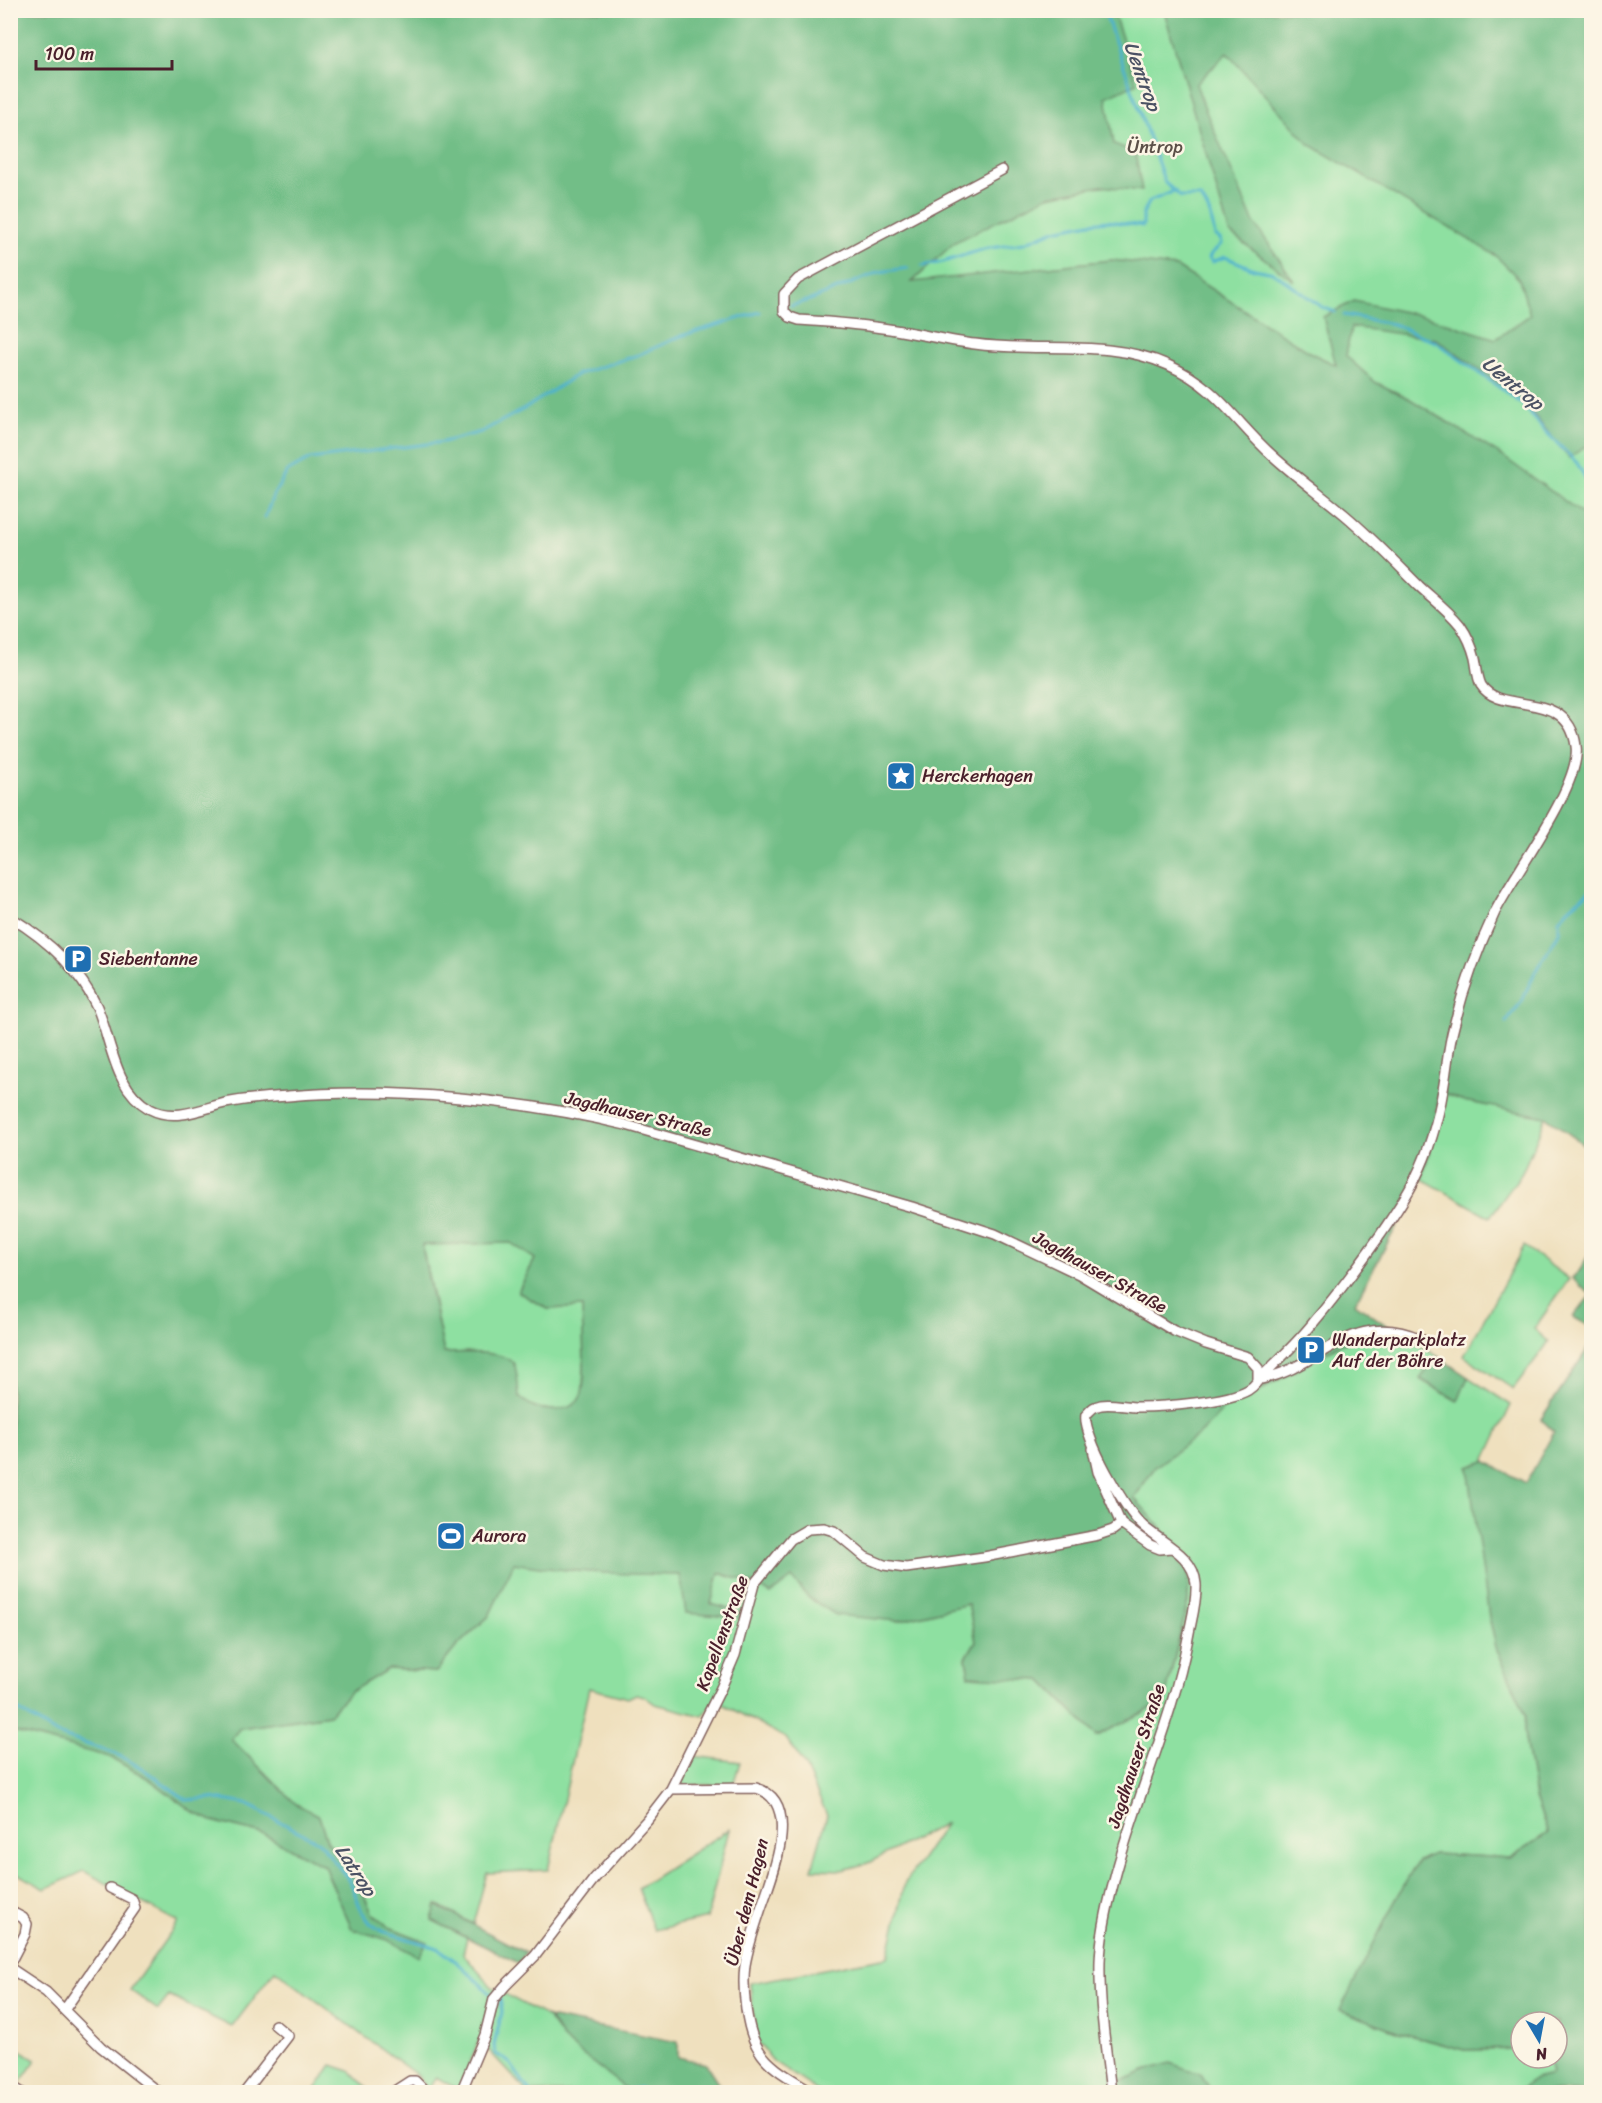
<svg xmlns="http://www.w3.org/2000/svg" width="1602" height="2103" font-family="Sriracha,sans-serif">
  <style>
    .green { fill: #8ee0a1; stroke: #6c8066; stroke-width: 1.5 }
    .forest { fill: #72be87; stroke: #5e6e59; stroke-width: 1.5; fill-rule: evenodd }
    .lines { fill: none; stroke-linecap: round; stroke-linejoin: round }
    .stream { stroke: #4eb2cd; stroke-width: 3 }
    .street-casing { stroke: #84635e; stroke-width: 12 }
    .street { stroke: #fff; stroke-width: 9 }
    .labels { text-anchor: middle; stroke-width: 5; stroke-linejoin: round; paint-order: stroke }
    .park-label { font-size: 18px; fill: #5b4f48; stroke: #fcf5e5 }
    .poi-label { font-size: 18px; fill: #4a1f2b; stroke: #fcf5e5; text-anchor: start }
    .street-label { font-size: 18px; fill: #4a1f2b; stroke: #fcf5e5 }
    .water-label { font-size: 20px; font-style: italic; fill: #4b5264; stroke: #fcf5e5 }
  </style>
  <rect width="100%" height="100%" fill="#fcf5e5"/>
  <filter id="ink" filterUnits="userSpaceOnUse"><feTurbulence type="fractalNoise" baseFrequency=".0167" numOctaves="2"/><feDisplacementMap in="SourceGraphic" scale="12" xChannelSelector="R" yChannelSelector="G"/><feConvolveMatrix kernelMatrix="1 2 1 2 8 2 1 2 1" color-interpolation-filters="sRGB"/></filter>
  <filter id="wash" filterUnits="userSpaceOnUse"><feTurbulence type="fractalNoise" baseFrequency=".008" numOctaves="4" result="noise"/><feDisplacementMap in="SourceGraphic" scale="24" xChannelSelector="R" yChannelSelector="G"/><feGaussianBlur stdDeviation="1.35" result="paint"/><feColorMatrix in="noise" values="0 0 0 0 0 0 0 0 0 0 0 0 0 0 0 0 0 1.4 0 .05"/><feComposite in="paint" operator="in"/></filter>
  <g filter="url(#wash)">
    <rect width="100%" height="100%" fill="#efe0be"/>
    <!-- green -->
    <path class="green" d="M1037 11H1179L1227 53 1470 229 1532 286 1530 315 1496 339 1591 451V528L1484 448 1443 419 1429 411 1353 386 1255 317 1190 276 1170 267 1111 260 911 283 925 270Z
      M1438 1092 1464 1101 1546 1117 1522 1173 1490 1217 1422 1179 1433 1136Z
      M511 1243 535 1259 518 1292 548 1309 583 1307C582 1325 587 1383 581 1396 574 1412 549 1412 535 1407 529 1405 524 1401 519 1397L514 1365 468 1352 444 1354 422 1244Z
      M1524 1246 1569 1279 1534 1329 1549 1342 1513 1389 1464 1356Z
      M1390 1328 1437 1356 1421 1380 1457 1401 1468 1377 1511 1405 1485 1461 1468 1467 1496 1647 1526 1715 1524 1732 1535 1797 1548 1833 1510 1858 1433 1854 1418 1861 1394 1903 1341 2010 1402 2033 1464 2050 1521 2049V2058H1549L1552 2074 1536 2078 1516 2092H1214L1211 2091 1201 2074 1119 2083 1120 2092H819L773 2061 759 2044 754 2023 750 1983 888 1957 905 1883 946 1823 868 1863 842 1870 812 1869 827 1815 805 1766 786 1738 715 1700 703 1716 655 1704 644 1696 636 1694 628 1698 589 1688 548 1870 487 1873 473 1924 437 1905 432 1920 467 1938 463 1954 493 1988 548 2017 565 2041 631 2092H525L522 2086 479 2040 459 2090 436 2077 428 2090 418 2076 275 1970 232 2027 169 1996 158 2010 130 1990 178 1922 84 1871 45 1889 11 1870 10 1731 110 1757 149 1779 192 1811 212 1821 263 1834 324 1866 352 1929 427 1942 389 1927 372 1913 358 1882 327 1841 319 1816 296 1804 231 1739 240 1728 329 1715 350 1692 388 1669 436 1672 457 1646 489 1616 514 1562C569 1573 624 1574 681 1575L686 1613H742L711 1604 719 1573 754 1584 792 1577 809 1598 898 1621 968 1604 976 1641 966 1658 969 1675 1041 1680 1097 1736 1164 1702 1188 1602V1576L1193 1563 1134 1498 1155 1467 1202 1432 1226 1406 1261 1390 1339 1345Z
      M693 1756 740 1762 733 1785H678Z
      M729 1829 707 1918 654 1930 638 1888Z
      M10 2043 36 2060 19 2084 11 2078Z
      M332 2065 350 2071 371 2092H313Z"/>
    <!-- forest -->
    <path class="forest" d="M10 11H1113L1137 83 1106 97 1114 144 1135 152 1142 191 1101 186 1048 196 955 242 912 282 1111 260 1177 267 1311 353 1336 365 1323 317 1354 301 1428 317 1496 339 1530 315 1519 279 1495 255 1309 144 1227 53 1196 84 1207 114 1253 221 1294 281 1229 232 1164 11H1591V451L1586 446 1569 458 1521 399 1436 339 1351 327 1346 356 1375 382 1410 399 1501 455 1591 520V1150L1546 1117 1464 1101 1439 1092 1433 1136 1422 1179 1355 1303 1390 1328 1339 1345 1261 1390 1226 1406 1202 1432 1155 1467 1134 1498 1193 1563 1188 1576V1601L1164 1702 1097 1736 1041 1680 969 1676 966 1658 976 1641 968 1604 898 1621 836 1615 809 1598 792 1578 771 1594 754 1584 719 1573 711 1604 743 1613 742 1618 686 1613 680 1575C624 1574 569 1573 514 1563L489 1616 457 1646 436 1672 388 1669 350 1692 329 1715 240 1728 231 1739 296 1804 319 1816 327 1841 358 1882 372 1913 389 1927 427 1942 419 1957 388 1940 352 1929 324 1866 263 1834 212 1821 192 1811 149 1779 110 1757 11 1731ZM511 1243 535 1259 518 1292 548 1309 582 1307C582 1325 587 1383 581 1396 574 1412 549 1412 535 1407 530 1405 524 1401 519 1397 518 1388 518 1372 514 1364 504 1349 460 1353 444 1353 437 1317 428 1281 422 1245Z
      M1591 1250 1592 1327H1591L1573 1317 1591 1295 1572 1278 1580 1270Z
      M1591 1344V2092H1516L1536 2078 1552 2074 1549 2058H1557V2022H1521V2049L1464 2050 1402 2033 1340 2010 1394 1903 1418 1861 1433 1854 1510 1858 1548 1833 1535 1797 1524 1732 1526 1715 1496 1647 1489 1617 1468 1467 1485 1461 1526 1483 1554 1432 1541 1419Z
      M1437 1356 1468 1377 1458 1401 1420 1379Z
      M436 1905 526 1953 518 1963 432 1920Z
      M548 2017 678 2042V2057L706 2064 724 2092H630L565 2041Z
      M1170 2063 1201 2074 1211 2091 1214 2092H1120L1118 2083 1145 2071Z"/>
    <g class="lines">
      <!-- stream -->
      <path class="stream" d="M1104 10 1165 183 1181 197H1200C1210 209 1212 220 1215 236L1220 239 1221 244 1209 257 1212 262 1225 257 1254 269 1274 273 1322 307 1335 312
        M922 266 943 262 984 249 1024 243 1055 230 1090 223 1108 221 1143 226V213L1150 201 1175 191
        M791 306 813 299 879 272 908 268
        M1344 315 1393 324 1436 342 1521 403 1545 431 1577 463 1586 479 1592 505
        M265 517 273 496 287 472 310 459 443 442 481 432 526 408 578 374 638 355 681 336 760 312
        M1506 1022 1522 1001 1535 972 1559 933V920L1568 909 1592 889
        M10 1708 18 1710 57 1734 116 1754 140 1767 187 1800 211 1798 246 1804 319 1842 350 1881 362 1912 371 1924 382 1931 438 1948 458 1963 491 1994 500 1998 502 2012 494 2045 495 2053 510 2063 530 2092
        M627 2092 628 2090 640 2088 645 2092"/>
    </g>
  </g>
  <g filter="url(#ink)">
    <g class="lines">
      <!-- street casing -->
      <g class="street-casing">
        <path id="street" d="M1002 170 798 279 784 294V311L790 317 799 320C834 322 867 325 901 331 926 335 950 341 975 344 1038 353 1108 338 1168 365 1218 387 1235 422 1273 456 1296 477 1321 495 1345 515 1371 537 1395 562 1419 586 1433 599 1448 610 1460 625 1467 635 1472 646 1475 658 1477 667 1477 677 1481 685 1500 716 1568 687 1576 746 1582 784 1514 874 1495 912 1478 948 1464 986 1454 1026 1448 1047 1447 1069 1443 1090 1438 1120 1429 1151 1415 1179 1406 1198 1393 1216 1381 1234 1359 1265 1337 1295 1313 1323 1297 1343 1279 1360 1261 1377 1256 1382 1255 1386 1248 1390 1228 1402 1163 1407 1138 1407 1126 1407 1113 1403 1101 1405 1092 1407 1092 1409 1086 1415 1082 1435 1126 1512 1143 1526 1162 1543 1194 1555 1196 1584 1197 1602 1191 1621 1188 1638 1172 1722 1135 1799 1114 1881 1107 1907 1101 1935 1100 1961 1099 2005 1106 2049 1111 2092
          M10 917C46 939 79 968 97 1007 112 1042 114 1089 150 1109 175 1122 201 1109 225 1103 246 1099 267 1097 288 1096 394 1087 522 1100 626 1125L912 1207 995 1234 1079 1274 1174 1331 1206 1344 1248 1357 1258 1368V1379
          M1261 1379C1321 1368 1351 1308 1421 1339
          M1093 1449 1098 1472 1121 1524 1150 1545 1160 1549 1171 1548
          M671 1789 756 1788C805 1802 770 1881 760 1911 754 1929 748 1947 745 1965 742 1988 746 2030 759 2050 770 2069 794 2080 813 2092
          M10 1911 23 1918 27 1924 25 1934 10 1963
          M10 1968 46 1992 101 2047 158 2092
          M65 2009 135 1908 132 1899 110 1888
          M10 2085 21 2092
          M245 2092 288 2036 275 2025
          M393 2092 410 2081H415L426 2092
          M461 2092 485 2035 494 1999 505 1986 535 1956 594 1879 647 1820 671 1789 721 1688 735 1655 754 1584 791 1539 808 1529 824 1528 834 1531 865 1557 884 1565 906 1568 984 1557 1098 1535 1113 1530 1121 1524"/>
      </g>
      <!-- street -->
      <use href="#street" class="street"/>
    </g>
  </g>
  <!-- icons -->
  <defs>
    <g id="sight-square" transform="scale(1.5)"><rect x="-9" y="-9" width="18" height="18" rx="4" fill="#1f6fb2" stroke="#fcf5e5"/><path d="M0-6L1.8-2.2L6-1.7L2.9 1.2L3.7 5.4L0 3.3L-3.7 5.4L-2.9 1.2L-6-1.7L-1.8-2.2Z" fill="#fff"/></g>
    <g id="parking-square" transform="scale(1.5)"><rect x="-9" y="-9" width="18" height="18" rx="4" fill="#1f6fb2" stroke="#fcf5e5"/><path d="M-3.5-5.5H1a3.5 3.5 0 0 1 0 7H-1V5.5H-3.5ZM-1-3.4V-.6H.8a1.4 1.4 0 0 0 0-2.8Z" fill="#fff"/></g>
    <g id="stadium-square" transform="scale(1.5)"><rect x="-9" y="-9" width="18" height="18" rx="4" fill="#1f6fb2" stroke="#fcf5e5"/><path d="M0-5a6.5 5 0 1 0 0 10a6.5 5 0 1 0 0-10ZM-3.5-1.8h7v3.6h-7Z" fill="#fff"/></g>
  </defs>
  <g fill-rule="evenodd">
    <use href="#sight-square" x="901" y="776"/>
    <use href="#parking-square" x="78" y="959"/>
    <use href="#parking-square" x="1311" y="1350"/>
    <use href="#stadium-square" x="451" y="1536"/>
  </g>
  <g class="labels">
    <!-- park labels -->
    <g class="park-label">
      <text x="1155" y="153">Üntrop</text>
    </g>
    <!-- poi labels -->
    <g class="poi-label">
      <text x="922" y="782">Herckerhagen</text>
      <text x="99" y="965">Siebentanne</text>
      <text x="1332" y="1346">Wanderparkplatz<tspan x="1332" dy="21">Auf der Böhre</tspan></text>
      <text x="472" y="1542">Aurora</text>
    </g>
    <!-- street labels -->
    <g class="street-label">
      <text transform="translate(638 1114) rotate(13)" y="6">Jagdhauser Straße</text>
      <text transform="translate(1100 1272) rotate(29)" y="6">Jagdhauser Straße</text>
      <text transform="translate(722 1633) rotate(-70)" y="6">Kapellenstraße</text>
      <text transform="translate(1136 1756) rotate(-72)" y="6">Jagdhauser Straße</text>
      <text transform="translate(747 1902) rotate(-76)" y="6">Über dem Hagen</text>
    </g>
    <!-- water labels -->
    <g class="water-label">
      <text transform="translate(1143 76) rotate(70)" y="7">Uentrop</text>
      <text transform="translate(1513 383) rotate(39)" y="7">Uentrop</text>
      <text transform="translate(356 1870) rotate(57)" y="7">Latrop</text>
    </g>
  </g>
  <!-- margin -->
  <rect width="1602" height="2103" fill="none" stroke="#fcf5e5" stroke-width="36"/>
  <!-- north arrow -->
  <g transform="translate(1539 2040) rotate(170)"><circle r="28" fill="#fcf5e5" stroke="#b59f9b" stroke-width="1.5"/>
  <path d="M0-4.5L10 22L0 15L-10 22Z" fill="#1f6fb2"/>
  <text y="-9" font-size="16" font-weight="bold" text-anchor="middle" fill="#4a1f2b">N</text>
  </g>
  <!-- scale -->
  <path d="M36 60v9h136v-9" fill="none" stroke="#4a1f2b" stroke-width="3"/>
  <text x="45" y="60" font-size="18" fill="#4a1f2b" stroke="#fcf5e5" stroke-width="4.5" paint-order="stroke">100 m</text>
</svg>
